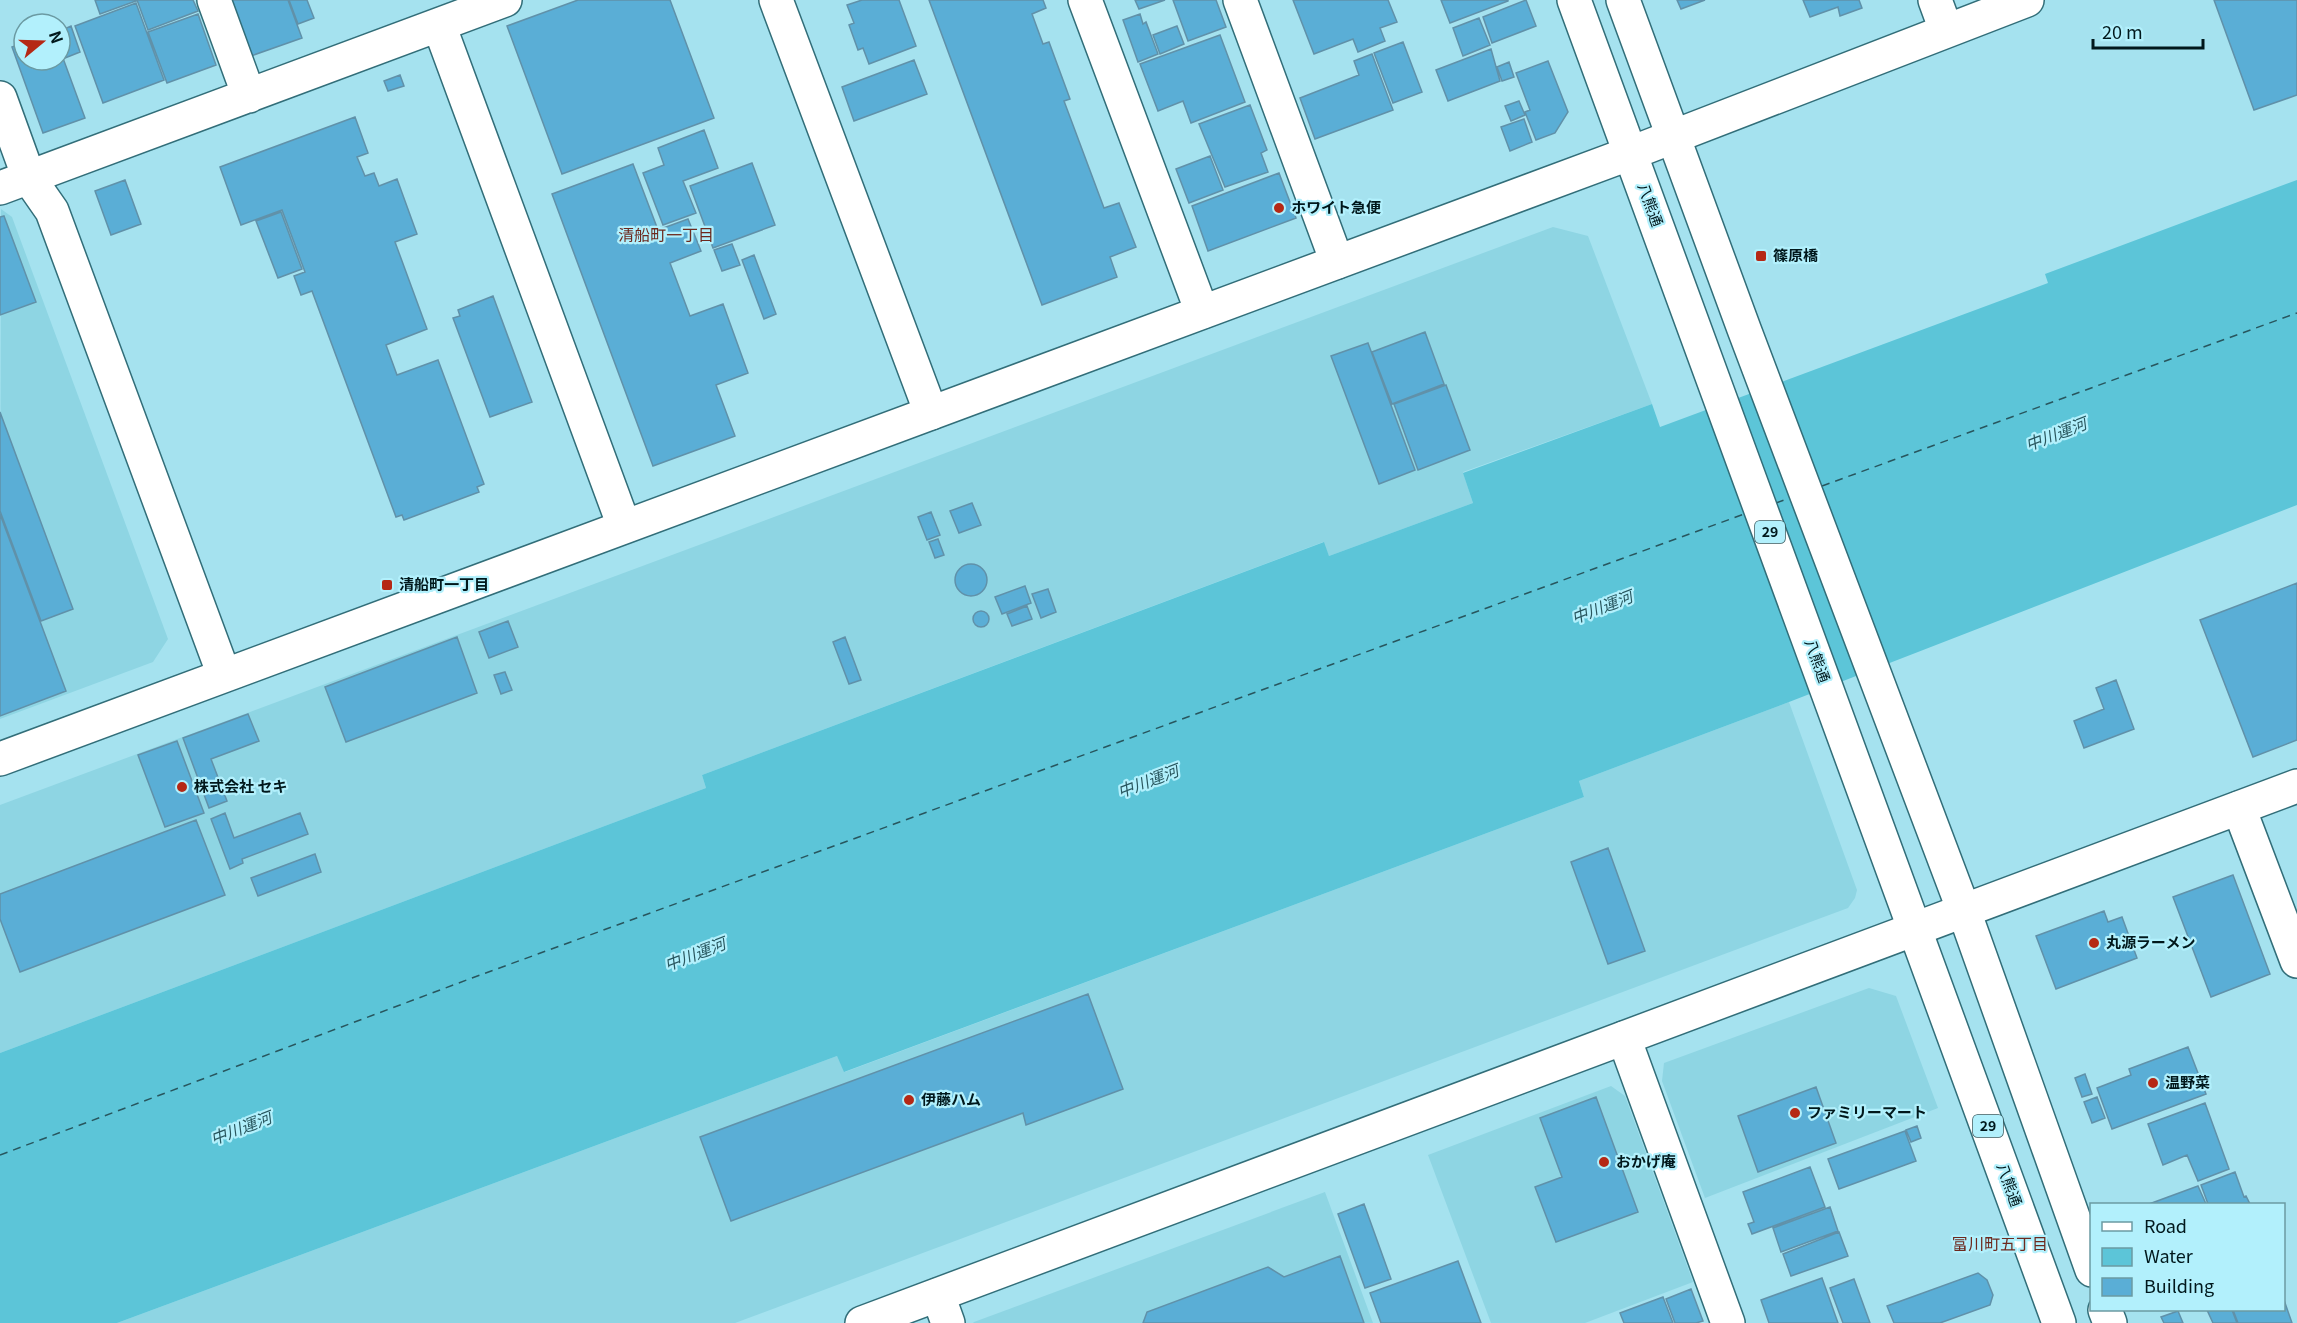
<svg xmlns="http://www.w3.org/2000/svg" width="2297" height="1323" font-family="Georgia,'Noto Sans JP',serif">
  <style>
    .built { fill: #8ed5e3 }
    .water { fill: #5cc5d8 }
    .lines { fill: none; stroke-linecap: round; stroke-linejoin: round }
    .ferry { stroke: #28565e; stroke-width: 1.5; stroke-dasharray: 8 6; stroke-linecap: butt }
    .building { fill: #5aaed6; stroke: #6091a9; stroke-width: 1.5 }
    .street-casing { stroke: #326e79; stroke-width: 36 }
    .secondary-casing { stroke: #326e79; stroke-width: 36 }
    .primary-casing { stroke: #326e79; stroke-width: 36 }
    .street { stroke: #fff; stroke-width: 33 }
    .secondary { stroke: #fff; stroke-width: 33 }
    .primary { stroke: #fff; stroke-width: 33 }
    .poi-dot { fill: #b52815; stroke: #b2f0fc; stroke-width: 2 }
    .labels { text-anchor: middle; stroke-width: 4.5; stroke-linejoin: round; paint-order: stroke }
    .shield { fill: #b2f0fc; stroke: #36595f; stroke-width: 1.5 }
    .shield-label { font-size: 14px; font-weight: bold; fill: #01181c }
    .street-label { font-size: 15px; fill: #01181c; stroke: #b2f0fc }
    .poi-label { font-size: 15px; font-weight: bold; fill: #01181c; stroke: #b2f0fc; text-anchor: start }
    .neighbourhood-label { font-size: 16px; fill: #6d291e; stroke: #b2f0fc }
    .water-label { font-size: 16px; font-style: italic; fill: #28565e; stroke: #b2f0fc }
  </style>
  <rect width="100%" height="100%" fill="#a5e2ef"/>
  <!-- built -->
  <path class="built" d="M1 209 12 217 168 639 153 662 0 719Z
    M1553 227 1588 236 1652 404 1463 472 1473 503 1329 556 1323 542 702 775 706 788 0 1053V805Z
    M1789 702 1857 890 1855 898 1848 908 735 1323H117L837 1056 845 1072 1584 797 1579 781Z
    M1869 988 1896 996 1938 1108 1705 1198 1662 1081 1664 1063Z
    M1611 1086 1625 1096 1693 1282 1585 1323H1491L1428 1155Z
    M1325 1192 1373 1323H973L974 1322Z"/>
  <!-- water -->
  <path class="water" d="M2297 180V505L1789 702 1579 781 1584 797 844 1072 837 1056 117 1323H0V1053L706 788 702 775 1324 542 1329 556 1473 503 1463 473 1652 404 1660 427 2048 283 2045 274Z"/>
  <g class="lines">
    <!-- ferry -->
    <path class="ferry" d="M1822 486 2297 313
      M1776 503 1792 497
      M0 1155 472 978 1747 513"/>
  </g>
  <!-- building -->
  <path class="building" d="M95 0H136V1L100 14Z
    M137 0H193L198 11 148 30Z
    M227 0H288L302 38 248 57Z
    M289 0H307L314 18 298 24Z
    M578 0H670L714 118 562 174 507 26Z
    M862 0H899L916 46 869 64 863 48 858 50 849 25 854 23 847 5Z
    M929 0H1043L1046 8 1032 14 1043 44 1049 42 1070 99 1064 101 1104 208 1119 203 1136 247 1110 257 1117 277 1042 305Z
    M1135 0H1165L1139 9Z
    M1173 0H1216L1226 27 1188 41Z
    M1293 0H1388L1397 22 1380 28 1385 41 1358 52 1353 39 1314 54Z
    M1441 0H1508V1L1450 23Z
    M1526 0 1536 26 1492 43 1483 17Z
    M1677 0H1705L1681 9Z
    M1803 0H1859L1862 8 1840 16 1838 7 1810 17Z
    M2214 0H2297V95L2254 110Z
    M136 3 164 80 103 103 75 26Z
    M198 14 216 65 167 83 148 32Z
    M1140 14 1143 24 1146 22 1158 54 1138 62 1123 20Z
    M1479 18 1490 45 1463 56 1453 28Z
    M71 26 80 52 65 58 60 44V31Z
    M1177 26 1184 44 1160 54 1153 35Z
    M1220 35 1245 102 1191 123 1183 101 1158 111 1140 64Z
    M1403 42 1422 92 1393 103 1374 53Z
    M24 43V60H60V50L85 118 43 133 12 47Z
    M1491 49 1500 81 1448 101 1436 70Z
    M1372 54 1393 110 1315 139 1300 98 1359 75 1354 61Z
    M914 60 927 94 854 121 842 87Z
    M1548 61 1568 112 1555 133 1536 140 1525 112 1530 110 1516 73Z
    M1509 62 1514 77 1502 81 1497 67Z
    M400 75 404 86 388 91 384 81Z
    M1519 101 1525 115 1511 121 1505 106Z
    M1250 105 1267 150 1261 153 1268 172 1225 187 1199 124Z
    M355 117 368 153 357 157 365 176 374 173 379 186 397 179 417 234 395 242 427 329 386 345 397 375 438 360 484 484 477 487 479 492 404 520 402 515 396 517 312 291 301 295 294 276 305 272 282 210 241 225 220 167Z
    M1524 119 1532 142 1510 151 1501 127Z
    M704 130 718 168 683 181 696 213 663 225 643 173 664 165 658 148Z
    M1210 156 1223 190 1189 203 1176 169Z
    M752 163 775 225 713 248 690 186Z
    M633 164 658 230 688 219 701 251 670 263 690 316 723 304 748 373 716 385 735 436 653 466 552 194Z
    M1279 173 1296 218 1208 251 1192 206Z
    M125 180 141 224 111 235 95 191Z
    M281 212 302 269 278 278 256 221Z
    M4 216 36 302 0 315V217Z
    M732 244 740 265 722 271 714 250Z
    M754 255 776 314 764 319 742 260Z
    M493 296 532 402 490 417 453 318 460 316 458 310Z
    M1425 332 1444 384 1392 404 1372 352Z
    M1368 343 1415 470 1379 484 1331 356Z
    M1446 385 1470 450 1418 470 1394 404Z
    M0 412 73 609 41 621 0 511Z
    M972 503 981 525 959 533 950 511Z
    M931 512 940 535 927 540 918 517Z
    M0 514 66 691 0 716Z
    M938 539 944 555 935 558 929 542Z
    M955 580a16 16 0 1 1 32 0a16 16 0 1 1-32 0Z
    M2297 583V740L2253 757 2200 620Z
    M1025 586 1031 603 1002 614 995 597Z
    M1048 589 1056 612 1041 618 1032 594Z
    M1027 606 1032 619 1012 626 1007 614Z
    M973 619a8 8 0 1 1 16 0a8 8 0 1 1-16 0Z
    M508 621 518 647 489 658 479 632Z
    M457 637 477 693 346 742 325 687Z
    M845 637 861 680 849 684 833 642Z
    M505 672 512 690 501 694 494 675Z
    M2116 680 2134 729 2084 748 2074 721 2104 709 2096 688Z
    M248 714 259 741 211 759 227 801 209 808 183 738Z
    M177 741 204 813 165 827 138 755Z
    M225 813 234 838 300 813 308 834 242 859 243 863 230 869 211 819Z
    M196 820 225 895 20 972 0 919V894Z
    M1608 848 1645 951 1608 964 1571 862Z
    M315 854 321 872 258 896 251 878Z
    M2233 875 2270 974 2211 997 2173 897Z
    M2104 911 2108 922 2122 917 2137 958 2056 989 2036 936Z
    M1088 994 1123 1089 1026 1125 1023 1113 731 1221 700 1137Z
    M2188 1047 2206 1094 2112 1129 2097 1088 2131 1075 2129 1069Z
    M2085 1074 2092 1094 2082 1097 2075 1078Z
    M1816 1087 1836 1143 1758 1172 1738 1116Z
    M1596 1097 1638 1212 1556 1242 1535 1187 1562 1177 1540 1118Z
    M2097 1097 2105 1118 2092 1123 2084 1102Z
    M2205 1103 2229 1169 2198 1181 2187 1155 2163 1165 2148 1124Z
    M1917 1126 1921 1138 1911 1142 1906 1130Z
    M1905 1131 1916 1161 1839 1189 1828 1159Z
    M1810 1167 1825 1207 1752 1234 1748 1224 1754 1222 1743 1192Z
    M2235 1172 2244 1197 2246 1196 2250 1204H2208L2201 1185Z
    M2198 1186 2206 1204H2149Z
    M1364 1204 1391 1279 1365 1288 1338 1214Z
    M1830 1207 1838 1231 1781 1252 1773 1228Z
    M1839 1232 1848 1256 1791 1276 1783 1254Z
    M1340 1256 1364 1323H1143L1147 1312 1268 1267 1284 1277Z
    M1458 1261 1481 1323H1381L1370 1293Z
    M1978 1273 1987 1280 1993 1295 1990 1305 1940 1323H1894L1887 1306Z
    M1822 1278 1838 1323H1769L1761 1300Z
    M1854 1279 1870 1323H1843L1830 1288Z
    M1691 1289 1703 1321 1696 1323H1675L1666 1299Z
    M1663 1297 1673 1323H1624L1620 1313Z
    M2284 1300 2292 1323H2238L2233 1310H2284Z
    M2207 1310H2232L2237 1323H2213Z
    M2178 1311 2183 1323H2164L2161 1317Z"/>
  <g class="lines">
    <!-- street casing -->
    <g class="street-casing">
      <path id="street" d="M214 0 249 96
        M776 0 931 413
        M1085 0 1202 312
        M1240 0 1337 262
        M1935 0 1946 30
        M439 25 624 526
        M0 188 505 0
        M2239 808 2297 961
        M1624 1038 1728 1323
        M938 1295 948 1323"/>
    </g>
    <!-- secondary casing -->
    <g class="secondary-casing">
      <path id="secondary" d="M0 98 29 178 52 211 224 675
        M0 759 1631 153 2027 0
        M862 1323 2297 786"/>
    </g>
    <!-- primary casing -->
    <g class="primary-casing">
      <path id="primary" d="M1574 0 2059 1323
        M1623 0 1744 329 1964 911 2092 1270
        M2105 1310 2110 1323"/>
    </g>
    <!-- street -->
    <use href="#street" class="street"/>
    <!-- secondary -->
    <use href="#secondary" class="secondary"/>
    <!-- primary -->
    <use href="#primary" class="primary"/>
  </g>
  <!-- markers -->
  <g class="poi-dot">
    <circle cx="1279" cy="208" r="6"/>
    <rect x="1755" y="250" width="12" height="12" rx="3"/>
    <rect x="381" y="579" width="12" height="12" rx="3"/>
    <circle cx="182" cy="787" r="6"/>
    <circle cx="2094" cy="943" r="6"/>
    <circle cx="2153" cy="1083" r="6"/>
    <circle cx="909" cy="1100" r="6"/>
    <circle cx="1795" cy="1113" r="6"/>
    <circle cx="1604" cy="1162" r="6"/>
  </g>
  <g class="labels">
    <!-- shield labels -->
    <g class="shield">
      <rect x="1755" y="521" width="30" height="22" rx="4.5"/>
      <rect x="1973" y="1115" width="30" height="22" rx="4.5"/>
    </g>
    <g class="shield-label">
      <text x="1770" y="537">29</text>
      <text x="1988" y="1131">29</text>
    </g>
    <!-- street labels -->
    <g class="street-label">
      <text transform="translate(1650 205) rotate(70)" y="5">八熊通</text>
      <text transform="translate(1817 661) rotate(70)" y="5">八熊通</text>
      <text transform="translate(2009 1185) rotate(70)" y="5">八熊通</text>
    </g>
    <!-- poi labels -->
    <g class="poi-label">
      <text x="1291" y="213">ホワイト急便</text>
      <text x="1773" y="261">篠原橋</text>
      <text x="399" y="590">清船町一丁目</text>
      <text x="194" y="792">株式会社 セキ</text>
      <text x="2106" y="948">丸源ラーメン</text>
      <text x="2165" y="1088">温野菜</text>
      <text x="921" y="1105">伊藤ハム</text>
      <text x="1807" y="1118">ファミリーマート</text>
      <text x="1616" y="1167">おかげ庵</text>
    </g>
    <!-- neighbourhood labels -->
    <g class="neighbourhood-label">
      <text x="666" y="241">清船町一丁目</text>
      <text x="2000" y="1250">富川町五丁目</text>
    </g>
    <!-- water labels -->
    <g class="water-label">
      <text transform="translate(2056 434) rotate(-21)" y="6">中川運河</text>
      <text transform="translate(1602 607) rotate(-21)" y="6">中川運河</text>
      <text transform="translate(1148 781) rotate(-21)" y="6">中川運河</text>
      <text transform="translate(695 954) rotate(-21)" y="6">中川運河</text>
      <text transform="translate(241 1128) rotate(-21)" y="6">中川運河</text>
    </g>
  </g>
  <!-- legend -->
  <rect x="2090" y="1203" width="195" height="108" fill="#b2f0fc" stroke="#6b9aa2" stroke-width="1.5"/>
  <rect x="2102" y="1222" width="30" height="9" fill="#ffffff" stroke="#6b9aa2" stroke-width="1.5"/>
  <text x="2144" y="1233" font-size="18" fill="#01181c">Road</text>
  <rect x="2102" y="1248" width="30" height="18" fill="#5cc5d8" stroke="#6b9aa2" stroke-width="1.5"/>
  <text x="2144" y="1263" font-size="18" fill="#01181c">Water</text>
  <rect x="2102" y="1278" width="30" height="18" fill="#5aaed6" stroke="#6b9aa2" stroke-width="1.5"/>
  <text x="2144" y="1293" font-size="18" fill="#01181c">Building</text>
  <!-- north arrow -->
  <g transform="translate(42 42) rotate(71)"><circle r="28" fill="#b2f0fc" stroke="#6b9aa2" stroke-width="1.5"/>
  <path d="M0-4.5L10 22L0 15L-10 22Z" fill="#b52815"/>
  <text y="-9" font-size="16" font-weight="bold" text-anchor="middle" fill="#01181c">N</text>
  </g>
  <!-- scale -->
  <path d="M2093 39v9h110v-9" fill="none" stroke="#01181c" stroke-width="3"/>
  <text x="2102" y="39" font-size="18" fill="#01181c" stroke="#b2f0fc" stroke-width="4.5" paint-order="stroke">20 m</text>
</svg>
